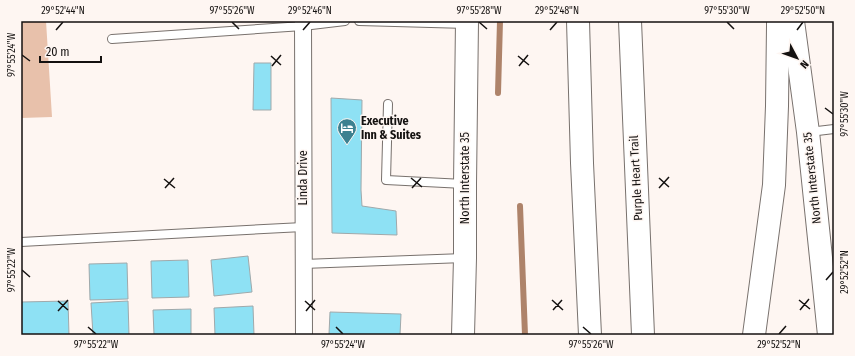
<svg xmlns="http://www.w3.org/2000/svg" width="855" height="356" font-family="'Fira Sans Condensed',sans-serif">
  <style>
    .green { fill: #e8c1ab }
    .lines { fill: none; stroke-linecap: round; stroke-linejoin: round }
    .stream { stroke: #ae836a; stroke-width: 6 }
    .building { fill: #8ee1f4; stroke: #a0a9ab }
    .lane-casing { stroke: #78716d; stroke-width: 10 }
    .street-casing { stroke: #78716d; stroke-width: 18 }
    .secondary-casing { stroke: #78716d; stroke-width: 24 }
    .highway-casing { stroke: #78716d; stroke-width: 24 }
    .lane { stroke: #fff; stroke-width: 8 }
    .street { stroke: #fff; stroke-width: 16 }
    .secondary { stroke: #fff; stroke-width: 22 }
    .highway { stroke: #fff; stroke-width: 22 }
    .ticks { fill: none; stroke: #141110; stroke-width: 1.5 }
    .labels { text-anchor: middle; stroke-width: 3; stroke-linejoin: round; paint-order: stroke }
    .poi-label { font-size: 12px; font-weight: bold; fill: #141110; stroke: #fef6f2; text-anchor: start }
    .street-label { font-size: 12px; fill: #141110; stroke: #fef6f2 }
    .neatline { fill: none; stroke: #141110; stroke-width: 1.5 }
    .ticks-label { font-size: 10px; text-anchor: middle; fill: #141110 }
  </style>
  <rect width="100%" height="100%" fill="#fef6f2"/>
  <!-- green -->
  <path class="green" d="M21 21H46L52 117 21 118Z"/>
  <g class="lines">
    <!-- stream -->
    <path class="stream" d="M498 93 500 21
      M520 206 525 335"/>
  </g>
  <!-- building -->
  <path class="building" d="M254 63H271V110H253Z
    M331 98 362 100 361 190 362 206 396 211 397 235 332 233Z
    M248 256 252 292 214 296 211 260Z
    M188 260 189 297 152 298 151 261Z
    M127 263 128 299 90 300 89 264Z
    M68 301 69 335H21V302Z
    M128 301 129 335H93L91 303Z
    M253 306 254 335H215L214 308Z
    M191 309V335H154L153 310Z
    M330 312 401 314 400 335 329 334Z"/>
  <g class="lines">
    <!-- lane casing -->
    <g class="lane-casing">
      <path id="lane" d="M359 21 467 24
        M112 39 303 26 345 21
        M388 104 386 180 464 184
        M809 132 834 129
        M21 242 303 227
        M303 264 464 258"/>
    </g>
    <!-- street casing -->
    <g class="street-casing">
      <path id="street" d="M303 21 304 335"/>
    </g>
    <!-- secondary casing -->
    <g class="secondary-casing">
      <path id="secondary" d="M793 21 808 132 829 335
        M463 335 465 258V184L467 21"/>
    </g>
    <!-- highway casing -->
    <g class="highway-casing">
      <path id="highway" d="M578 21 582 163 590 335
        M630 21 643 335
        M754 335 774 185 777 106 778 26V21"/>
    </g>
    <!-- lane -->
    <use href="#lane" class="lane"/>
    <!-- street -->
    <use href="#street" class="street"/>
    <!-- secondary -->
    <use href="#secondary" class="secondary"/>
    <!-- highway -->
    <use href="#highway" class="highway"/>
  </g>
  <!-- ticks -->
  <path class="ticks" d="M232 22 239 29M479 22 487 29M727 22 734 29M56 30 63 22M303 30 310 22M550 30 557 22M797 30 803 22M22 55 30 61M271 56 281 65M518 56 529 65M272 66 281 55M519 66 528 55M825 108 833 114M411 178 422 187M659 178 669 187M164 179 175 188M165 188 174 178M412 188 421 178M659 188 669 177M22 270 30 277M826 280 833 272M552 300 563 310M799 300 810 309M58 301 68 310M305 301 315 310M553 310 562 300M800 310 809 299M58 311 68 300M306 311 315 300M88 327 96 334M336 327 343 334M583 327 591 334M779 334 786 326"/>
  <!-- icons -->
  <defs>
    <g id="hotel-pin" transform="scale(1)"><path d="M0 17L-7.5 6A9.5 9.5 0 1 1 7.5 6Z" fill="#3d8190" stroke="#fef6f2"/><path d="M-6-4.5h1.5V1H6V5H4.5V3h-9V5H-6ZM-4 0a1.8 1.8 0 1 1 3.6 0ZM.5 0V-2.5h3Q6-2.5 6 0Z" fill="#fff"/></g>
  </defs>
  <g fill-rule="evenodd">
    <use href="#hotel-pin" x="347" y="128"/>
  </g>
  <g class="labels">
    <!-- poi labels -->
    <g class="poi-label">
      <text x="361" y="125">Executive<tspan x="361" dy="14">Inn &amp; Suites</tspan></text>
    </g>
    <!-- street labels -->
    <g class="street-label">
      <text transform="translate(303 178) rotate(-90)" y="4">Linda Drive</text>
      <text transform="translate(465 178) rotate(-90)" y="4">North Interstate 35</text>
      <text transform="translate(636 178) rotate(-93)" y="4">Purple Heart Trail</text>
      <text transform="translate(812 178) rotate(-96)" y="4">North Interstate 35</text>
    </g>
  </g>
  <!-- border -->
  <rect width="855" height="356" fill="none" stroke="#fef6f2" stroke-width="44"/>
  <!-- north arrow -->
  <g transform="translate(797 58) rotate(131)" stroke="#fef6f2" stroke-width="3" paint-order="stroke">
  <path d="M0-3L7 15L0 10L-7 15Z" fill="#141110"/>
  <text y="-6" font-size="11" font-weight="bold" text-anchor="middle" fill="#141110">N</text>
  </g>
  <!-- scale -->
  <path d="M40 56v6h61v-6" fill="none" stroke="#141110" stroke-width="2"/>
  <text x="46" y="56" font-size="12" fill="#141110" stroke="#fef6f2" stroke-width="3" paint-order="stroke">20 m</text>
  <rect x="22" y="22" width="811" height="312" class="neatline"/>
  <g class="ticks-label">
    <text x="63" y="14">29°52'44"N</text>
    <text x="232" y="14">97°55'26"W</text>
    <text x="310" y="14">29°52'46"N</text>
    <text x="479" y="14">97°55'28"W</text>
    <text x="557" y="14">29°52'48"N</text>
    <text x="727" y="14">97°55'30"W</text>
    <text x="803" y="14">29°52'50"N</text>
    <text transform="translate(11 55) rotate(-90)" y="4">97°55'24"W</text>
    <text transform="translate(844 114) rotate(-90)" y="4">97°55'30"W</text>
    <text transform="translate(11 270) rotate(-90)" y="4">97°55'22"W</text>
    <text transform="translate(844 272) rotate(-90)" y="4">29°52'52"N</text>
    <text x="96" y="348">97°55'22"W</text>
    <text x="343" y="348">97°55'24"W</text>
    <text x="591" y="348">97°55'26"W</text>
    <text x="779" y="348">29°52'52"N</text>
  </g>
</svg>
